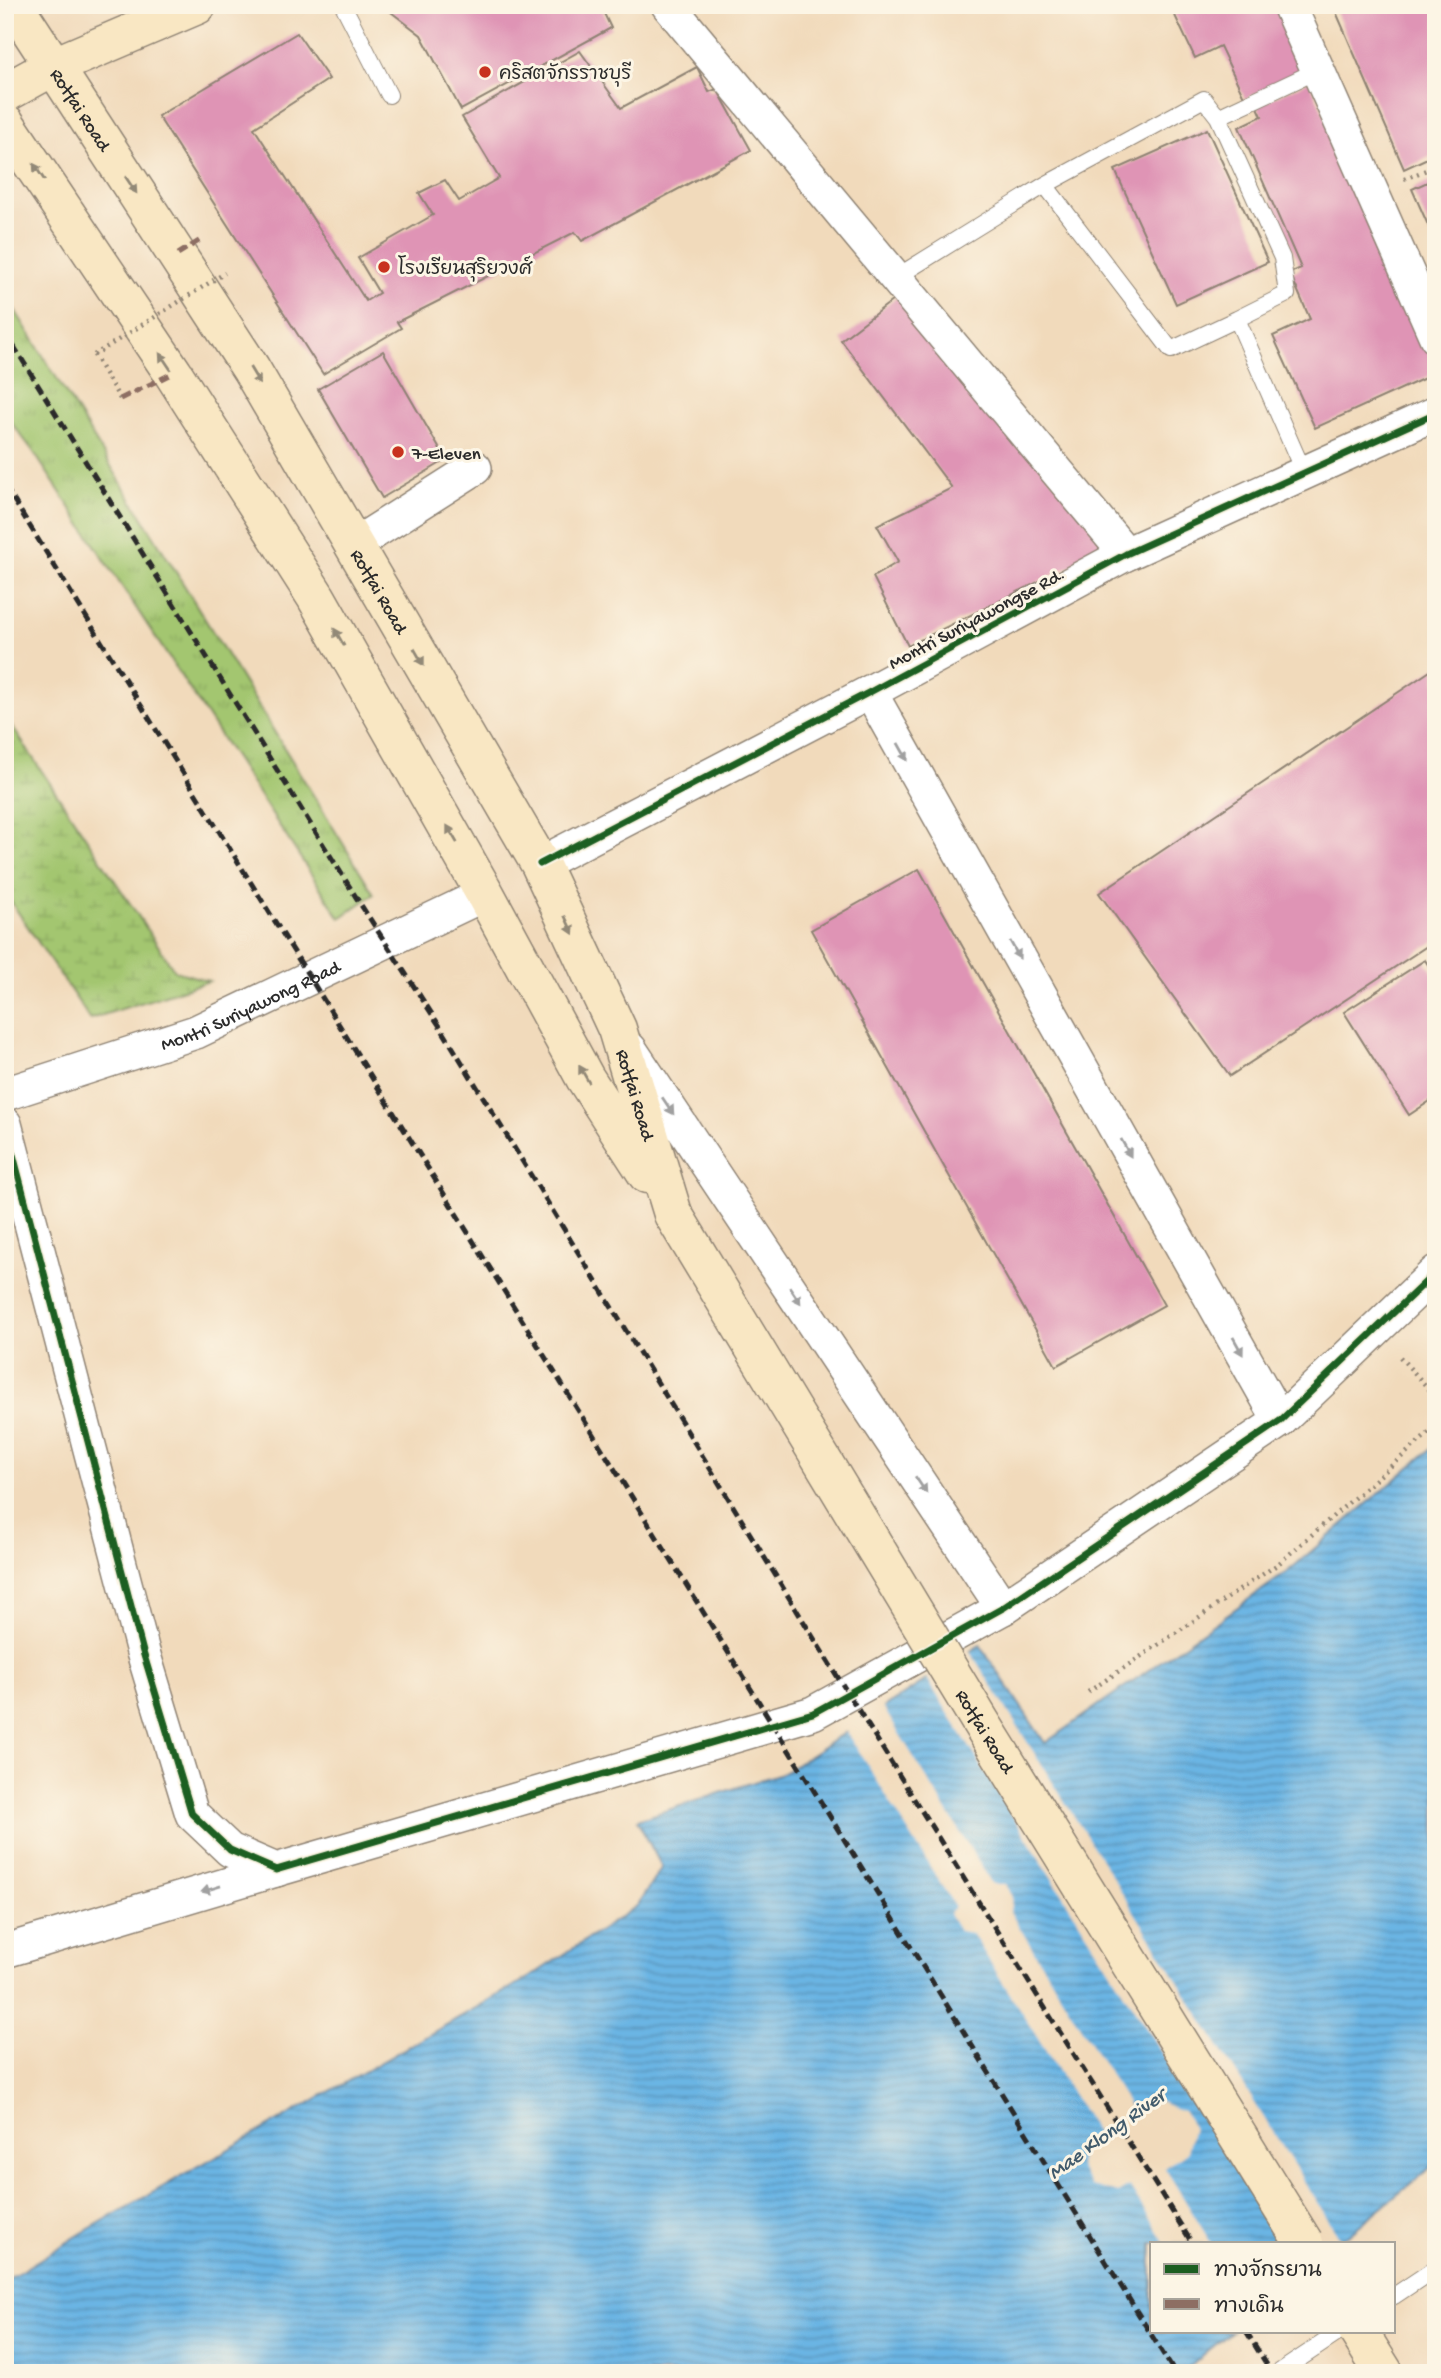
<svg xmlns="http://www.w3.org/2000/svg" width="1441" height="2378" font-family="'Gochi Hand','Playpen Sans Thai',sans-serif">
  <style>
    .grass { fill: url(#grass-tufts); stroke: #67784e; stroke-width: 2 }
    .wetland { fill: url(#wetland-marsh); stroke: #67784e; stroke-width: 2 }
    .water { fill: url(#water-rules); stroke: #4b7088; stroke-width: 2 }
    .pier { fill: #f1dabb }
    .building { fill: #df94b5 }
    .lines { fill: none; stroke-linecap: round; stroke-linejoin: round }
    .lane-casing { stroke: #8e8273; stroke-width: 18 }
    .street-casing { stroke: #8e8273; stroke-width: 36 }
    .secondary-casing { stroke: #8e8273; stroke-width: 41 }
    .path { stroke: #8e8273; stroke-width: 4.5; stroke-dasharray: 2 5; stroke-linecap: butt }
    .lane { stroke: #fff; stroke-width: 16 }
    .street { stroke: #fff; stroke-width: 33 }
    .secondary { stroke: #f9e7c3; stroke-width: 38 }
    .rail { stroke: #2b2b2b; stroke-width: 5; stroke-dasharray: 10 5; stroke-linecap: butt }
    .secondary-bridge-casing { stroke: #8e8273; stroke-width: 41; stroke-linecap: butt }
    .path-bridge { stroke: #8e8273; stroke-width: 4.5; stroke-dasharray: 2 5; stroke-linecap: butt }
    .secondary-bridge { stroke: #f9e7c3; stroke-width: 38 }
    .quiet { stroke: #8d6e63; stroke-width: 5; stroke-dasharray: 10 5; stroke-linecap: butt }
    .cycleway-casing { stroke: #fcf5e5; stroke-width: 11 }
    .cycleway { stroke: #1b5e20; stroke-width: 7 }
    .oneway { fill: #928977 }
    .oneway2 { fill: #a0a0a0 }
    .poi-dot { fill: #c8321e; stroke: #fcf5e5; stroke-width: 2.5 }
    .labels { text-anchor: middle; stroke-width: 6; stroke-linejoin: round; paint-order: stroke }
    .poi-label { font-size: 19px; fill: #2b2b2b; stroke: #fcf5e5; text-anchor: start }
    .street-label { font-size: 19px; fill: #2b2b2b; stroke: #fcf5e5 }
    .water-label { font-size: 21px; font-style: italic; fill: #415b6c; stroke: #fcf5e5 }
  </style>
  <defs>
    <pattern id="grass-tufts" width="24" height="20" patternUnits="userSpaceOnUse" patternTransform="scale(1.75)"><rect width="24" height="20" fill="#a3c670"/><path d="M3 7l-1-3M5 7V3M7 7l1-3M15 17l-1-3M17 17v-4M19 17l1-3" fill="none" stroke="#8caa61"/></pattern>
    <pattern id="wetland-marsh" width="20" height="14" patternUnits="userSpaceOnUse" patternTransform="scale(1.75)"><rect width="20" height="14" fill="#a3c670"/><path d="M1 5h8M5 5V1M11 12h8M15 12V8" fill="none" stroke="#8caa61"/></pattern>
    <pattern id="water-rules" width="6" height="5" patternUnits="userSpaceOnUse" patternTransform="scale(1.75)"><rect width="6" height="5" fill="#6bb5e4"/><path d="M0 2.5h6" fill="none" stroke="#5893b9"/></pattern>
  </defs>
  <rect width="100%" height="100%" fill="#fcf5e5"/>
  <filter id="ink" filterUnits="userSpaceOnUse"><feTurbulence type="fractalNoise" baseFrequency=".0143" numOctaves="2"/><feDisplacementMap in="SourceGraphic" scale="14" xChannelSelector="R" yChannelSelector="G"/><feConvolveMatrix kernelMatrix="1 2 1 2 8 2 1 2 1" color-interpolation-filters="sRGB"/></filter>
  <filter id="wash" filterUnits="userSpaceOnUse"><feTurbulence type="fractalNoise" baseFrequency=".00686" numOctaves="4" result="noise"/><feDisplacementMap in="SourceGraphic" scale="28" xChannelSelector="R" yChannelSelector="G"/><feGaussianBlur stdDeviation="1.57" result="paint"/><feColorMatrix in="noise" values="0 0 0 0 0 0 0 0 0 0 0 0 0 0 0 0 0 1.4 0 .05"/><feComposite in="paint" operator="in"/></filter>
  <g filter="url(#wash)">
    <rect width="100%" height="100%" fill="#f1dabb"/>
    <!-- grass -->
    <path class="grass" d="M5 294 374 894 340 918 33 451 5 414Z"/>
    <!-- wetland -->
    <path class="wetland" d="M5 716 175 971 209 981 90 1019 5 893Z"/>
    <!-- water -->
    <path class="water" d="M1436 1445V2163L1338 2243H1152V2331H1232L1181 2373H5V2281L82 2233 530 1977 637 1906 662 1867 637 1820 785 1772 980 1645 1045 1743 1286 1573Z"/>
    <!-- pier -->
    <path class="pier" d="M968 1648 1343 2243H1281L925 1676Z
      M881 1704 992 1884H1005L1012 1897 1010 1912 1134 2114 1157 2101 1183 2111 1193 2126 1187 2152 1165 2168 1211 2243H1165L1129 2186 1118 2193 1091 2186 1079 2167 1082 2145 1098 2135 972 1933 959 1931 949 1914 955 1907 845 1729Z"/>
    <g id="blocks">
      <!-- building -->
      <path class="building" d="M395 5H600L611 28 461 110 421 35 387 9Z
        M1170 5H1278L1308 69 1245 99 1220 46 1195 58Z
        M1333 5H1436V154L1404 169Z
        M297 33 329 79 254 128 366 301 379 293 358 258 433 215 419 193 445 180 459 201 499 178 462 117 580 51 621 108 697 67 709 92 717 89 751 150 582 241 575 232 397 322 401 328 323 374 158 116Z
        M1309 81 1436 357V373L1315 428 1273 336 1310 319 1290 273 1301 268 1239 127 1262 116 1257 105Z
        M1207 129 1268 262 1176 304 1115 170Z
        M1436 178V243L1412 189Z
        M897 297 1109 547 908 646 873 577 898 562 877 525 952 488 841 340Z
        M383 351 446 460 382 498 318 389Z
        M1436 667V940L1230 1076 1099 893Z
        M919 869 1164 1305 1056 1366 811 930Z
        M1425 960 1436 977V1097L1409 1115 1344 1012Z"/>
    </g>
  </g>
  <g filter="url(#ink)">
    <use href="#blocks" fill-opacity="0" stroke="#8e8273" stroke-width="2"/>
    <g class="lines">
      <!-- lane casing -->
      <g class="lane-casing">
        <path id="lane" d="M343 5 389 95
          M1218 117 1318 70
          M895 278 1045 185
          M1237 319 1287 294 1282 258 1218 117 1204 99 1045 185 1171 350 1237 319 1304 473
          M1394 2296 1436 2268
          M1278 2373 1341 2331"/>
      </g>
      <!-- street casing -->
      <g class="street-casing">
        <g id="street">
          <path d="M668 5 1126 554"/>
          <path d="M1289 5 1436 337"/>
          <path d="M354 545 475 468"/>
          <path d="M870 692 1280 1421"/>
          <path d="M540 864 870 692 1126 554 1436 413"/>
          <path d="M630 1049 1003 1608"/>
          <path id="s1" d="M5 1094 196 1032 485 894"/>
          <path d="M5 1124 143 1652 192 1814 230 1850 276 1870 813 1713 1003 1608 1280 1421 1436 1272"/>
          <path d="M5 1951 276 1870"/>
        </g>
      </g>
      <!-- secondary casing -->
      <g class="secondary-casing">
        <g id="secondary">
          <path id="s2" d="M14 5 251 369 540 864 617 1029 673 1214"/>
          <path d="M5 93 52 67 197 5"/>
          <path d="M5 123 173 373 316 597 485 894 585 1078 647 1174"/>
          <path d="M1358 2331 1384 2373"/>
        </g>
      </g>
      <!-- path -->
      <path class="path" d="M1404 179 1436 166
        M94 355 120 399
        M1400 1357 1436 1397
        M1088 1692 1278 1564 1436 1427"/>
      <!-- lane -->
      <use href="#lane" class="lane"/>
      <!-- street -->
      <use href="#street" class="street"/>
      <!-- secondary -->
      <use href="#secondary" class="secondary"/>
      <!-- rail -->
      <path class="rail" d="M5 332 359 902 441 1028 829 1663 1192 2243
        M5 486 1175 2373
        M1246 2331 1272 2373"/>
      <!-- secondary-bridge casing -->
      <g class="secondary-bridge-casing">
        <g id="secondary-bridge">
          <path id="s3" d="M673 1214 980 1721 1304 2243"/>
        </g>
      </g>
      <!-- path-bridge -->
      <path class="path-bridge" d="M94 355 225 273"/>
      <!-- secondary-bridge -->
      <use href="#secondary-bridge" class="secondary-bridge"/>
      <!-- quiet -->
      <path class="quiet" d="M178 254 202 239
        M120 399 173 373"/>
      <!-- cycleway casing -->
      <g class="cycleway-casing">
        <path id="cycleway" d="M540 864 870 692 1126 554 1436 413
          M5 1124 143 1652 192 1814 230 1850 276 1870 813 1713 1003 1608 1280 1421 1436 1272"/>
      </g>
      <!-- cycleway -->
      <use href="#cycleway" class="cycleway"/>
    </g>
    <!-- one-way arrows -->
    <defs><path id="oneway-solid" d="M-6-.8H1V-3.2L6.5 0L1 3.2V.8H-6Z" transform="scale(1.75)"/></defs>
    <g class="oneway">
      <use href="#oneway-solid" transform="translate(39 172) rotate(-124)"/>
      <use href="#oneway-solid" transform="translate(131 185) rotate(56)"/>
      <use href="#oneway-solid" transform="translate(165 361) rotate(-124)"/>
      <use href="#oneway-solid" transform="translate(255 376) rotate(59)"/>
      <use href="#oneway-solid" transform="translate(339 637) rotate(-120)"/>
      <use href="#oneway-solid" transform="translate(419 657) rotate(60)"/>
      <use href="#oneway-solid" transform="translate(452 834) rotate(-120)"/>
      <use href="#oneway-solid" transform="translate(569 925) rotate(65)"/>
      <use href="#oneway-solid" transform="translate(584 1074) rotate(-120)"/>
    </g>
    <g class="oneway2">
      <use href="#oneway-solid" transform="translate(903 752) rotate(61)"/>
      <use href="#oneway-solid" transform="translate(1015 950) rotate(61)"/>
      <use href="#oneway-solid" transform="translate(668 1106) rotate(56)"/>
      <use href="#oneway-solid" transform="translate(1126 1148) rotate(61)"/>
      <use href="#oneway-solid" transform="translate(795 1295) rotate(56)"/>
      <use href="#oneway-solid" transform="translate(1238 1346) rotate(61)"/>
      <use href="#oneway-solid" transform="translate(921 1485) rotate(56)"/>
      <use href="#oneway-solid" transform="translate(211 1889) rotate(163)"/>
    </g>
  </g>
  <!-- markers -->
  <g class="poi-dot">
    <circle cx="485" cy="72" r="7"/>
    <circle cx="384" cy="267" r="7"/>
    <circle cx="398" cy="452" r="7"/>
  </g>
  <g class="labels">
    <!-- poi labels -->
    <g class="poi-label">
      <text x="499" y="79">คริสตจักรราชบุรี</text>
      <text x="398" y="274">โรงเรียนสุริยวงศ์</text>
      <text x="412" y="459">7-Eleven</text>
    </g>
    <!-- street labels -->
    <g class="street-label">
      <text dy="7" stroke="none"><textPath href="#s2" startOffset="124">Rotfai Road</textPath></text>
      <text dy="7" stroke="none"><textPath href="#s2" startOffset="691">Rotfai Road</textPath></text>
      <text transform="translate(976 617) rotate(-28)" y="7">Montri Suriyawongse Rd.</text>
      <text dy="7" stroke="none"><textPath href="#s1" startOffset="261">Montri Suriyawong Road</textPath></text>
      <text dy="7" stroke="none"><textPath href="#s2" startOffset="1258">Rotfai Road</textPath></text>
      <text dy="7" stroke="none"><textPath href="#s3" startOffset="604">Rotfai Road</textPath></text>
    </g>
    <!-- water labels -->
    <g class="water-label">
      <text transform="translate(1106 2133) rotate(-36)" y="7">Mae Klong River</text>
    </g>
  </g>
  <!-- margin -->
  <rect width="1441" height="2378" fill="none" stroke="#fcf5e5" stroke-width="28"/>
  <!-- legend -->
  <rect x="1150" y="2242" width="245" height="91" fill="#fcf5e5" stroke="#a8a49b" stroke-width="2"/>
  <rect x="1164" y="2264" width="35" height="10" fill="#1b5e20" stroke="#a8a49b" stroke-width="2"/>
  <text x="1214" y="2276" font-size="21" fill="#2b2b2b">ทางจักรยาน</text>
  <rect x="1164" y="2299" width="35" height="10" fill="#8d6e63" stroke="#a8a49b" stroke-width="2"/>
  <text x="1214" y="2312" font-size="21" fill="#2b2b2b">ทางเดิน</text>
</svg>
